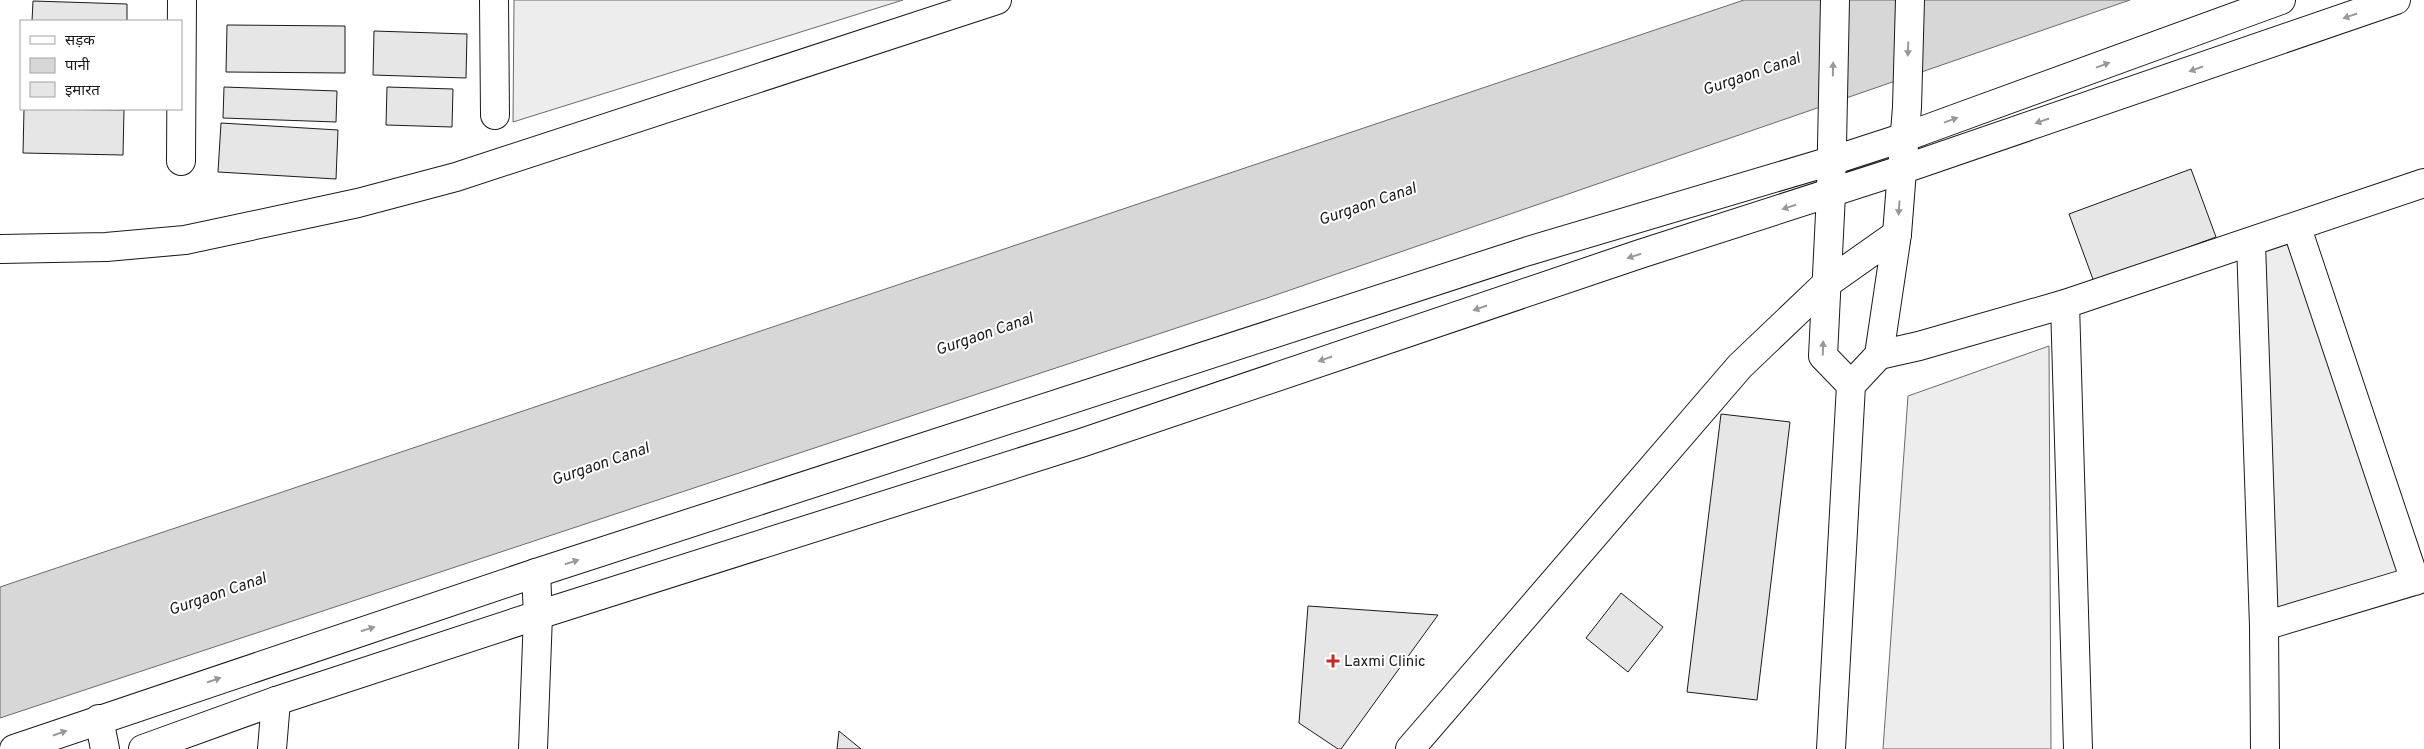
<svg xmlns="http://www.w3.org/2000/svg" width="2424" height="749" font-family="Overpass,'Noto Sans Devanagari',sans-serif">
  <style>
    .built { fill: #ededed; stroke: #6a6a6a }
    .water { fill: #d7d7d7; stroke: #6a6a6a }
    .building { fill: #e6e6e6; stroke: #1a1a1a }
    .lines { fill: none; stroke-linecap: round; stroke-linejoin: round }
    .minor-casing { stroke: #1a1a1a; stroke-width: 30 }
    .tertiary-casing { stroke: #1a1a1a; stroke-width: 30 }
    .secondary-casing { stroke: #1a1a1a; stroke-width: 30 }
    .minor { stroke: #fff; stroke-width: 28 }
    .tertiary { stroke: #fff; stroke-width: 28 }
    .secondary { stroke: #fff; stroke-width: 28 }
    .oneway { fill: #989898 }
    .poi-dot { fill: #c62828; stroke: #fff; stroke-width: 2 }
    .labels { text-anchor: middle; stroke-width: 4; stroke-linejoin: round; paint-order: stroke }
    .poi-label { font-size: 15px; fill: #1a1a1a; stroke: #fff; text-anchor: start }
    .water-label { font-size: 16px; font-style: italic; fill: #1a1a1a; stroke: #fff }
  </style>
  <rect width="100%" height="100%" fill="#fff"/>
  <!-- built -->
  <path class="built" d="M514 0H903L513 122Z
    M2297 228 2415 581 2264 626 2251 243Z
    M2049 346 2051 749H1883L1908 396Z"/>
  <!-- water -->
  <path class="water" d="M1744 0H2130L1267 298 0 718V587Z"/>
  <!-- building -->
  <path class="building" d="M33 1 127 4V21H32Z
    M227 25 345 26V73L226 72Z
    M374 31 467 34 466 78 373 75Z
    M224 87 337 91 336 122 223 118Z
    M387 87 453 89 452 127 386 125Z
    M24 109 124 110 123 155 23 153Z
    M221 123 338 130 336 179 218 172Z
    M2191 169 2216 237 2094 282 2069 214Z
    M1721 414 1790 422 1757 700 1687 692Z
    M1621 593 1663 627 1628 672 1586 638Z
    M1308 606 1438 615 1341 749H1338L1299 723Z
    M839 731 861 749H837Z"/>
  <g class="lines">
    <!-- minor casing -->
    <g class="minor-casing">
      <path id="minor" d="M494 0 495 115
        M181 161 182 0
        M2297 228 2415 581
        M2251 243 2264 626 2265 749
        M0 249 106 247 185 240 358 203 456 177 997 0
        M2065 304 2078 749
        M1879 355 1919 346 2065 304 2424 183
        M2264 626 2424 578
        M99 719 105 749
        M272 749 276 701
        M533 749 538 615 536 573
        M1410 749 1740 366 1826 284 1897 234"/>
    </g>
    <!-- tertiary casing -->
    <g class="tertiary-casing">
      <path id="tertiary" d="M1835 0 1831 194 1823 356 1851 385
        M1831 749 1851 385 1879 355 1897 234 1907 107 1910 0"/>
    </g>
    <!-- secondary casing -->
    <g class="secondary-casing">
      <path id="secondary" d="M14 749 536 573 1528 251 1831 161 1905 137 2281 0
        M143 749 276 701 538 615 1081 443 1640 254 1901 170 2396 0"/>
    </g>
    <!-- minor -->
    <use href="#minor" class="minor"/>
    <!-- tertiary -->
    <use href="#tertiary" class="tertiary"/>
    <!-- secondary -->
    <use href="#secondary" class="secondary"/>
  </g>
  <!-- one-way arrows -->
  <defs><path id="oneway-solid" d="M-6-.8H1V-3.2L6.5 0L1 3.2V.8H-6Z" transform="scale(1.25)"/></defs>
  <g class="oneway">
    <use href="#oneway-solid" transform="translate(2350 16) rotate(161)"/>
    <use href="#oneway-solid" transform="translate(1908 49) rotate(92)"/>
    <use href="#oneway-solid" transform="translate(2103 65) rotate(-20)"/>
    <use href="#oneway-solid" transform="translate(1833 69) rotate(-89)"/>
    <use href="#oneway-solid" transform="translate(2196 69) rotate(161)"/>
    <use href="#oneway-solid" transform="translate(1951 120) rotate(-20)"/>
    <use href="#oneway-solid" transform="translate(2042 121) rotate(161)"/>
    <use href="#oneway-solid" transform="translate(1789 207) rotate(162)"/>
    <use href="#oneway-solid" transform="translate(1899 208) rotate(94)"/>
    <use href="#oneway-solid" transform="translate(1634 256) rotate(162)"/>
    <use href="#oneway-solid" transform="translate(1480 308) rotate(161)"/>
    <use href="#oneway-solid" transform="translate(1823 348) rotate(-88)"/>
    <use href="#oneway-solid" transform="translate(1325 359) rotate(161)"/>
    <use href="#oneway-solid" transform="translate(572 562) rotate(-18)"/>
    <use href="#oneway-solid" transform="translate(368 629) rotate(-18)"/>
    <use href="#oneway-solid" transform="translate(214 680) rotate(-19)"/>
    <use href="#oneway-solid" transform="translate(60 733) rotate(-19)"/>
  </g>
  <!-- markers -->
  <path class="poi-dot" d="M1330.5 653.5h5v5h5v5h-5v5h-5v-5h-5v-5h5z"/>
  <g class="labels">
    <!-- poi labels -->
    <g class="poi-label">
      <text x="1344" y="666">Laxmi Clinic</text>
    </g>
    <!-- water labels -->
    <g class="water-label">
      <text transform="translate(1751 73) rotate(-19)" y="6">Gurgaon Canal</text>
      <text transform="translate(1367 203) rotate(-19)" y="6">Gurgaon Canal</text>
      <text transform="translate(984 333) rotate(-19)" y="6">Gurgaon Canal</text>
      <text transform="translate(600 463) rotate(-19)" y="6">Gurgaon Canal</text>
      <text transform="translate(217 593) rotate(-19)" y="6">Gurgaon Canal</text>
    </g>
  </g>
  <!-- legend -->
  <rect x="20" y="20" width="162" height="90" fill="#ffffff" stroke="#a3a3a3"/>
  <rect x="30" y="36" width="25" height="8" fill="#ffffff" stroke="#a3a3a3"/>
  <text x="65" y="45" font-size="15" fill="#1a1a1a">सड़क</text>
  <rect x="30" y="58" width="25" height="15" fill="#d7d7d7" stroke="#a3a3a3"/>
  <text x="65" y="70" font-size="15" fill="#1a1a1a">पानी</text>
  <rect x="30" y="82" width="25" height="15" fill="#e6e6e6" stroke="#a3a3a3"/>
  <text x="65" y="95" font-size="15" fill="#1a1a1a">इमारत</text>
</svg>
